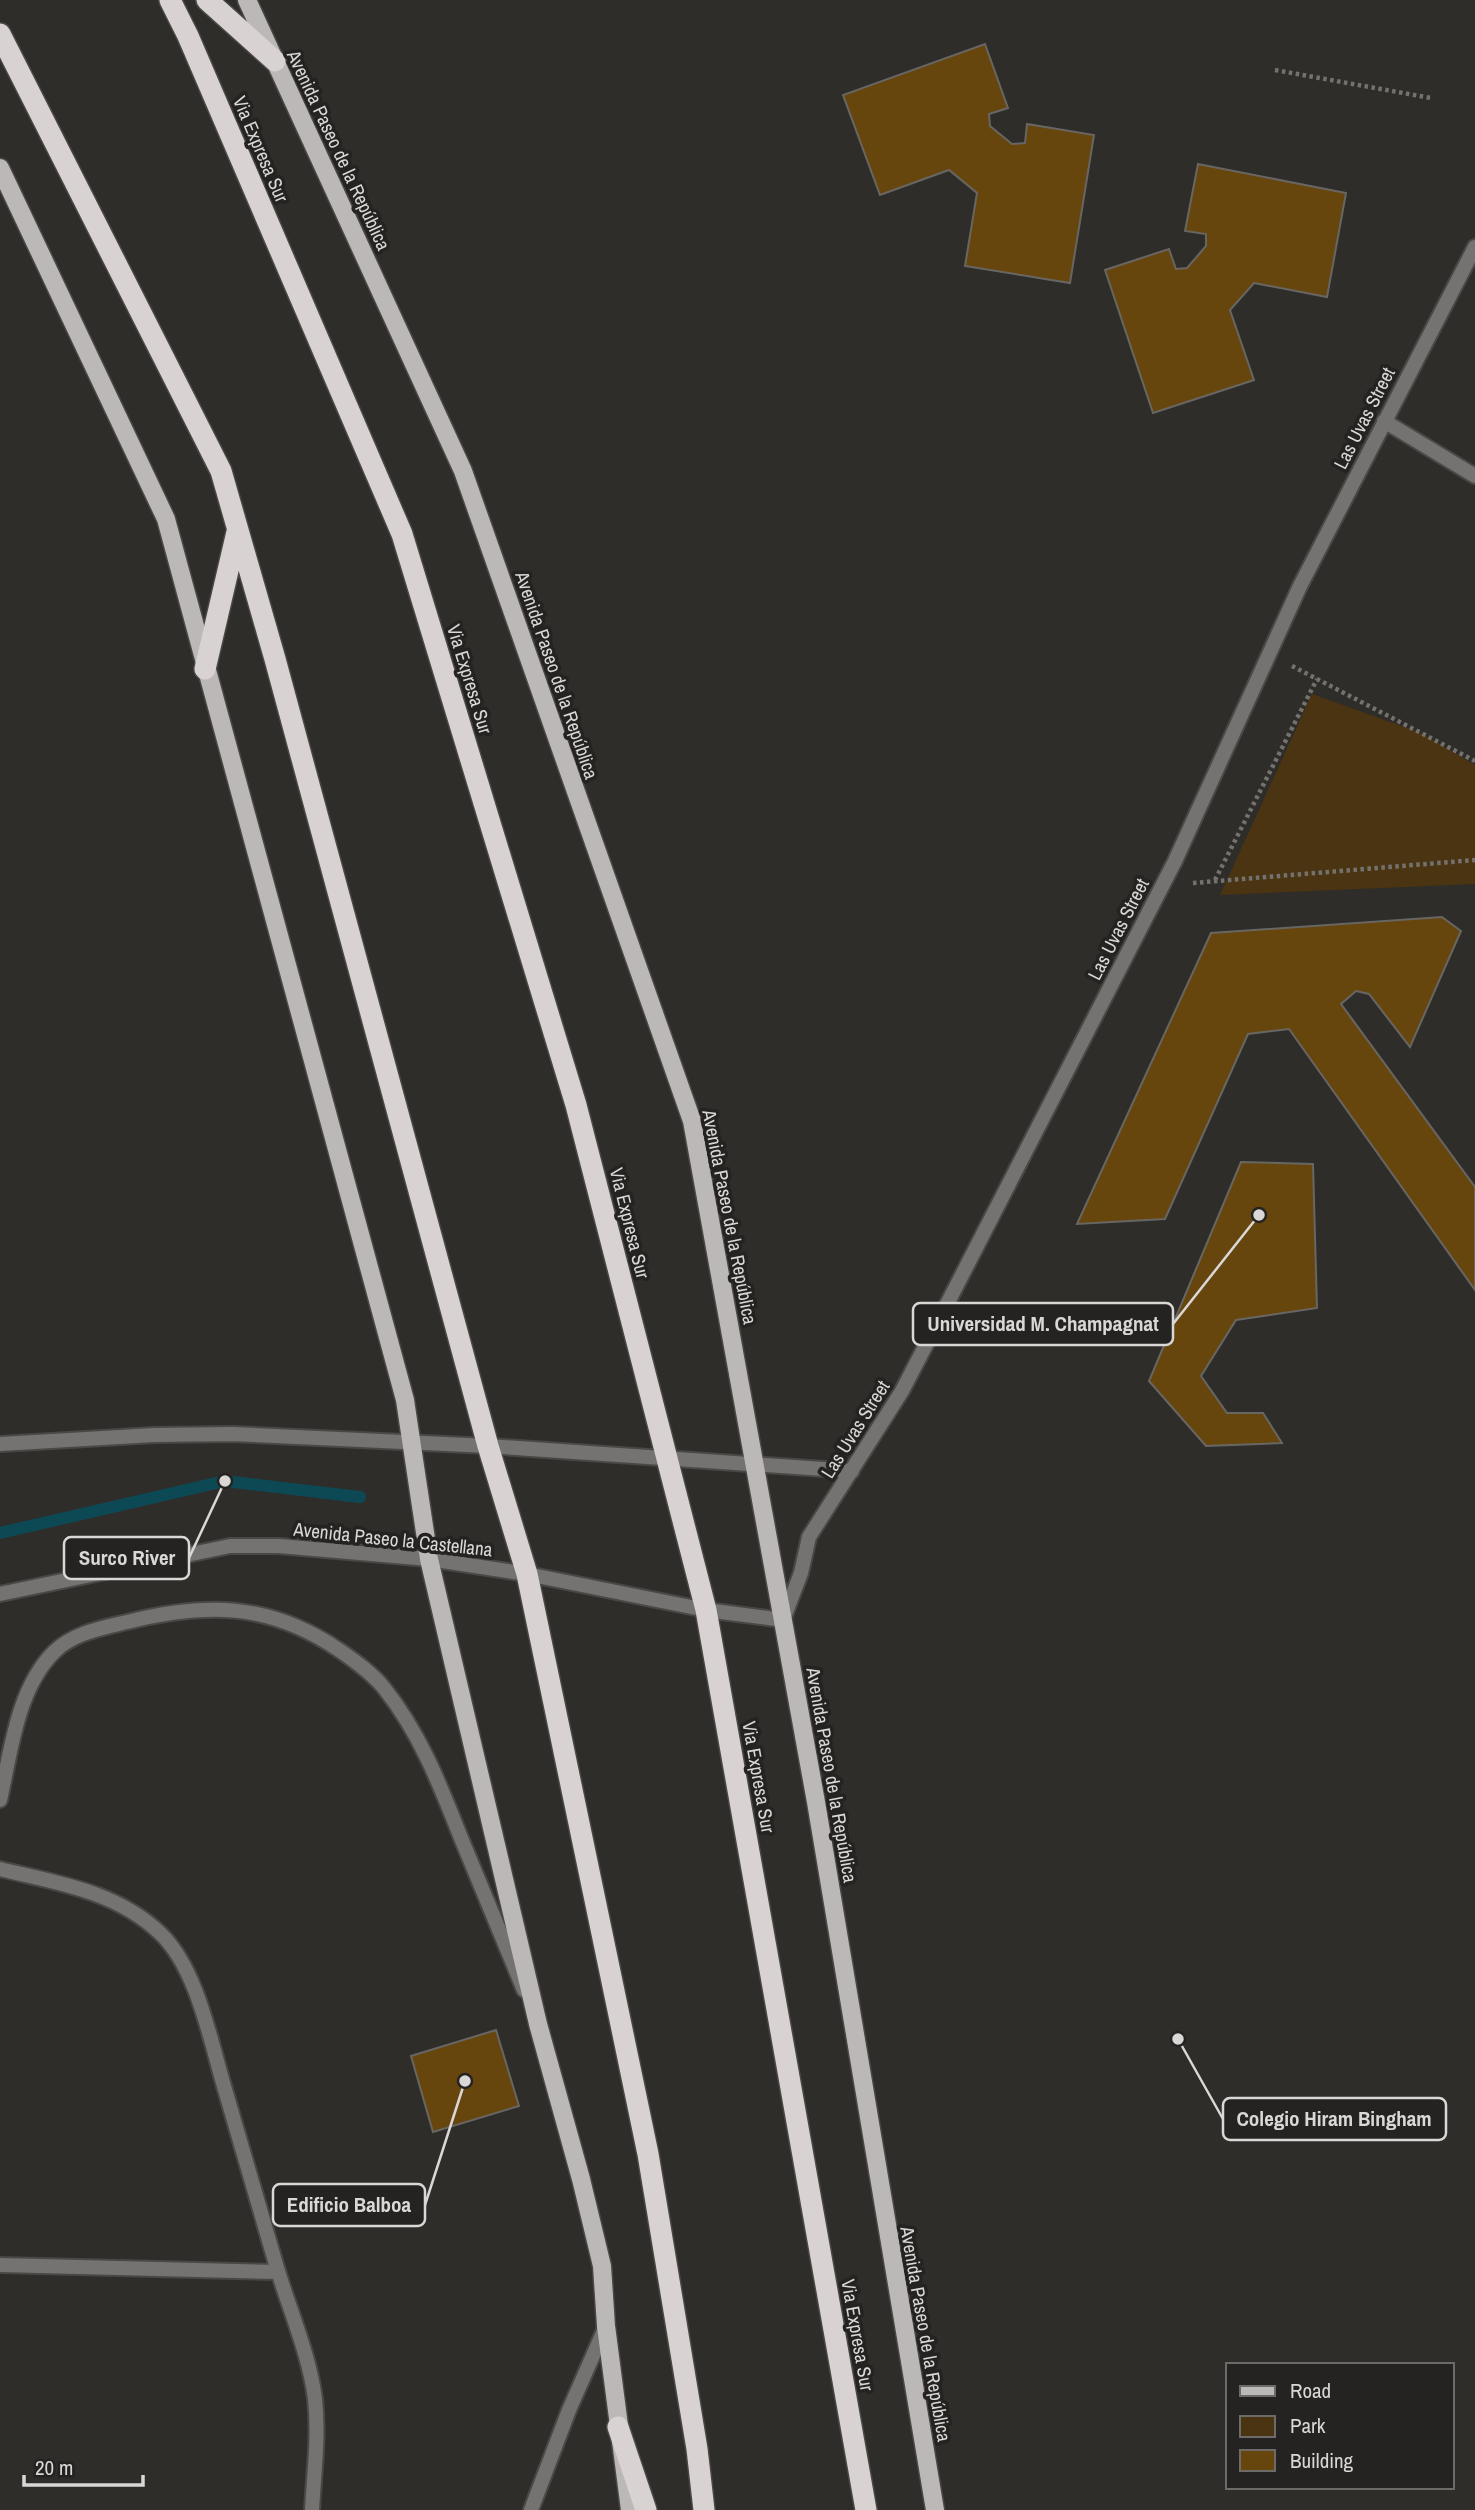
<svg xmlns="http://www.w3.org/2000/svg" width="1475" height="2510" font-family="'Archivo Narrow',sans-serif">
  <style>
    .green { fill: #4a3412 }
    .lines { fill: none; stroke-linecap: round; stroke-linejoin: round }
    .stream { stroke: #0d4955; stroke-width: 12 }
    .building { fill: #67460e; stroke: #686663; stroke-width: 2 }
    .street-casing { stroke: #4a4846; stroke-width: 18 }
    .primary-casing { stroke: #4a4846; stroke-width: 21 }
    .highway-casing { stroke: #4a4846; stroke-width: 24 }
    .path { stroke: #73726f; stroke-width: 4.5; stroke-dasharray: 3.5 3.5; stroke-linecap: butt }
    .street { stroke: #747372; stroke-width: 14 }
    .primary { stroke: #bbb8b7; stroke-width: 18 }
    .highway { stroke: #d8d3d2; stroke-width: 21 }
    .labels { text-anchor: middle; stroke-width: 7; stroke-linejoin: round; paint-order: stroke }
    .street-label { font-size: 19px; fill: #d9d8d6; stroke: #252321 }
    .leader { fill: none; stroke: #d9d8d6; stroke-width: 2.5 }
    .callout-dot { fill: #d9d8d6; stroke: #252321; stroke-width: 2.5 }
    .callout { fill: #252321; stroke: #d9d8d6; stroke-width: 2.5 }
    .callout-label { font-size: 21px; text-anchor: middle; font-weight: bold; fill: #d9d8d6 }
  </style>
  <rect width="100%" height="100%" fill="#2f2d2a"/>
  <!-- green -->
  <path class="green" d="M1312 694 1421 733 1475 765V884L1220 895Z"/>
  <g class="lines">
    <!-- stream -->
    <path class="stream" d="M0 1533 225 1481 360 1497"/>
  </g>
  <!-- building -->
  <path class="building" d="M985 44 1008 108 989 114 990 126 1012 144 1025 143 1027 124 1094 135 1070 283 965 266 977 193 949 170 880 195 843 95Z
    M1198 164 1346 193 1327 297 1254 283 1230 310 1254 380 1153 413 1105 270 1169 249 1176 269 1187 268 1206 246V234L1185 231Z
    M1442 917 1461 931 1410 1047 1369 994 1356 991 1341 1004 1475 1187V1290L1289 1029 1248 1034 1165 1219 1077 1224 1211 933Z
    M1241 1162 1313 1164 1317 1308 1236 1320 1201 1376 1227 1413H1263L1282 1443 1206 1446 1149 1381Z
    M496 2030 519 2106 433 2132 411 2056Z"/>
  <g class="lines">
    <!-- street casing -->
    <g class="street-casing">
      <path id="street" d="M1384 421 1475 476
        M0 1444 154 1435 233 1434 488 1446 852 1471
        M0 1594 230 1546H279L429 1559 527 1574 706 1610 783 1620 801 1573 809 1537 902 1391 944 1310 1175 861 1300 586 1475 247
        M0 1800C11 1751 17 1689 54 1652 73 1633 102 1628 127 1622 206 1602 270 1603 339 1650 355 1661 372 1673 384 1688 420 1733 440 1785 461 1838 482 1889 503 1939 524 1990
        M0 1869C57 1883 116 1891 160 1933 198 1969 211 2044 226 2093 242 2149 259 2205 275 2261 288 2307 309 2352 315 2399 319 2436 314 2473 312 2510
        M0 2265 278 2272
        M531 2510 569 2410 606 2326"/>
    </g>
    <!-- primary casing -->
    <g class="primary-casing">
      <path id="primary" d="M247 0 463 471 692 1121 816 1802 935 2510
        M0 168 166 519 405 1400 429 1559 538 2024 581 2179 602 2266 606 2326 630 2510"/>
    </g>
    <!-- highway casing -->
    <g class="highway-casing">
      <path id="highway" d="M170 0 188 36 402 534 576 1105 706 1610 866 2510
        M207 0 275 61
        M0 34 221 471 275 659 488 1446 527 1574 648 2154 697 2449 704 2510
        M205 669 237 532
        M618 2427 646 2510"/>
    </g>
    <!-- path -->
    <path class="path" d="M1275 70 1431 98
      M1292 666 1475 761
      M1215 880 1317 679
      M1193 883 1475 860"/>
    <!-- street -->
    <use href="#street" class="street"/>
    <!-- primary -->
    <use href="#primary" class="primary"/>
    <!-- highway -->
    <use href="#highway" class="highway"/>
  </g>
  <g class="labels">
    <!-- street labels -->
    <g class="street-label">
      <text transform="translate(261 149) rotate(67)" y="7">Via Expresa Sur</text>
      <text transform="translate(339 150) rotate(65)" y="7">Avenida Paseo de la República</text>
      <text transform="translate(1364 418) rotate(-63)" y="7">Las Uvas Street</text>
      <text transform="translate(557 675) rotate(71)" y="7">Avenida Paseo de la República</text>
      <text transform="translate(470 679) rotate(73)" y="7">Via Expresa Sur</text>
      <text transform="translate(1118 929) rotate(-63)" y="7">Las Uvas Street</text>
      <text transform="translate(730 1217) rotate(79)" y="7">Avenida Paseo de la República</text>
      <text transform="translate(630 1223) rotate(76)" y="7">Via Expresa Sur</text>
      <text transform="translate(855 1429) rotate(-58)" y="7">Las Uvas Street</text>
      <text transform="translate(393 1539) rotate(6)" y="7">Avenida Paseo la Castellana</text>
      <text transform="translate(832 1775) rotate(80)" y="7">Avenida Paseo de la República</text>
      <text transform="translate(759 1777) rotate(80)" y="7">Via Expresa Sur</text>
      <text transform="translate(926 2334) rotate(80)" y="7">Avenida Paseo de la República</text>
      <text transform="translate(858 2335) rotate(80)" y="7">Via Expresa Sur</text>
    </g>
  </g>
  <!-- callouts -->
  <path class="leader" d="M1259 1215L1173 1324M225 1481L189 1558M1178 2039L1223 2119M465 2081L425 2205"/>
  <g class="callout-dot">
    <circle cx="1259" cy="1215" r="7"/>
    <circle cx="225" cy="1481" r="7"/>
    <circle cx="1178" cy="2039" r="7"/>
    <circle cx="465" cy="2081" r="7"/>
  </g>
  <g class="callout">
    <rect x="913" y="1303" width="260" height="42" rx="7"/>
    <rect x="64" y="1537" width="125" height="42" rx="7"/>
    <rect x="1223" y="2098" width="223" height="42" rx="7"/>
    <rect x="273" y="2184" width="152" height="42" rx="7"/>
  </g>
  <g class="callout-label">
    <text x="1043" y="1331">Universidad M. Champagnat</text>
    <text x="127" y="1565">Surco River</text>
    <text x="1334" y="2126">Colegio Hiram Bingham</text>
    <text x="349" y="2212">Edificio Balboa</text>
  </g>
  <!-- legend -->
  <rect x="1226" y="2363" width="228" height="126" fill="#252321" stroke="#6d6b69" stroke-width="2"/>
  <rect x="1240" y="2386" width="35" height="10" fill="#bbb8b7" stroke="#6d6b69" stroke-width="2"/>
  <text x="1290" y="2398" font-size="21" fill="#d9d8d6">Road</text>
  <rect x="1240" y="2416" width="35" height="21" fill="#4a3412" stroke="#6d6b69" stroke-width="2"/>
  <text x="1290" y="2433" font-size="21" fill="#d9d8d6">Park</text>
  <rect x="1240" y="2450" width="35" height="21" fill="#67460e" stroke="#6d6b69" stroke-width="2"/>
  <text x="1290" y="2468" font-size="21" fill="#d9d8d6">Building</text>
  <!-- scale -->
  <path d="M24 2475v10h119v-10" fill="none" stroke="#d9d8d6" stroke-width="3.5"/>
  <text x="35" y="2475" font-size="21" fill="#d9d8d6" stroke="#252321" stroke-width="5" paint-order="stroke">20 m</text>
</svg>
